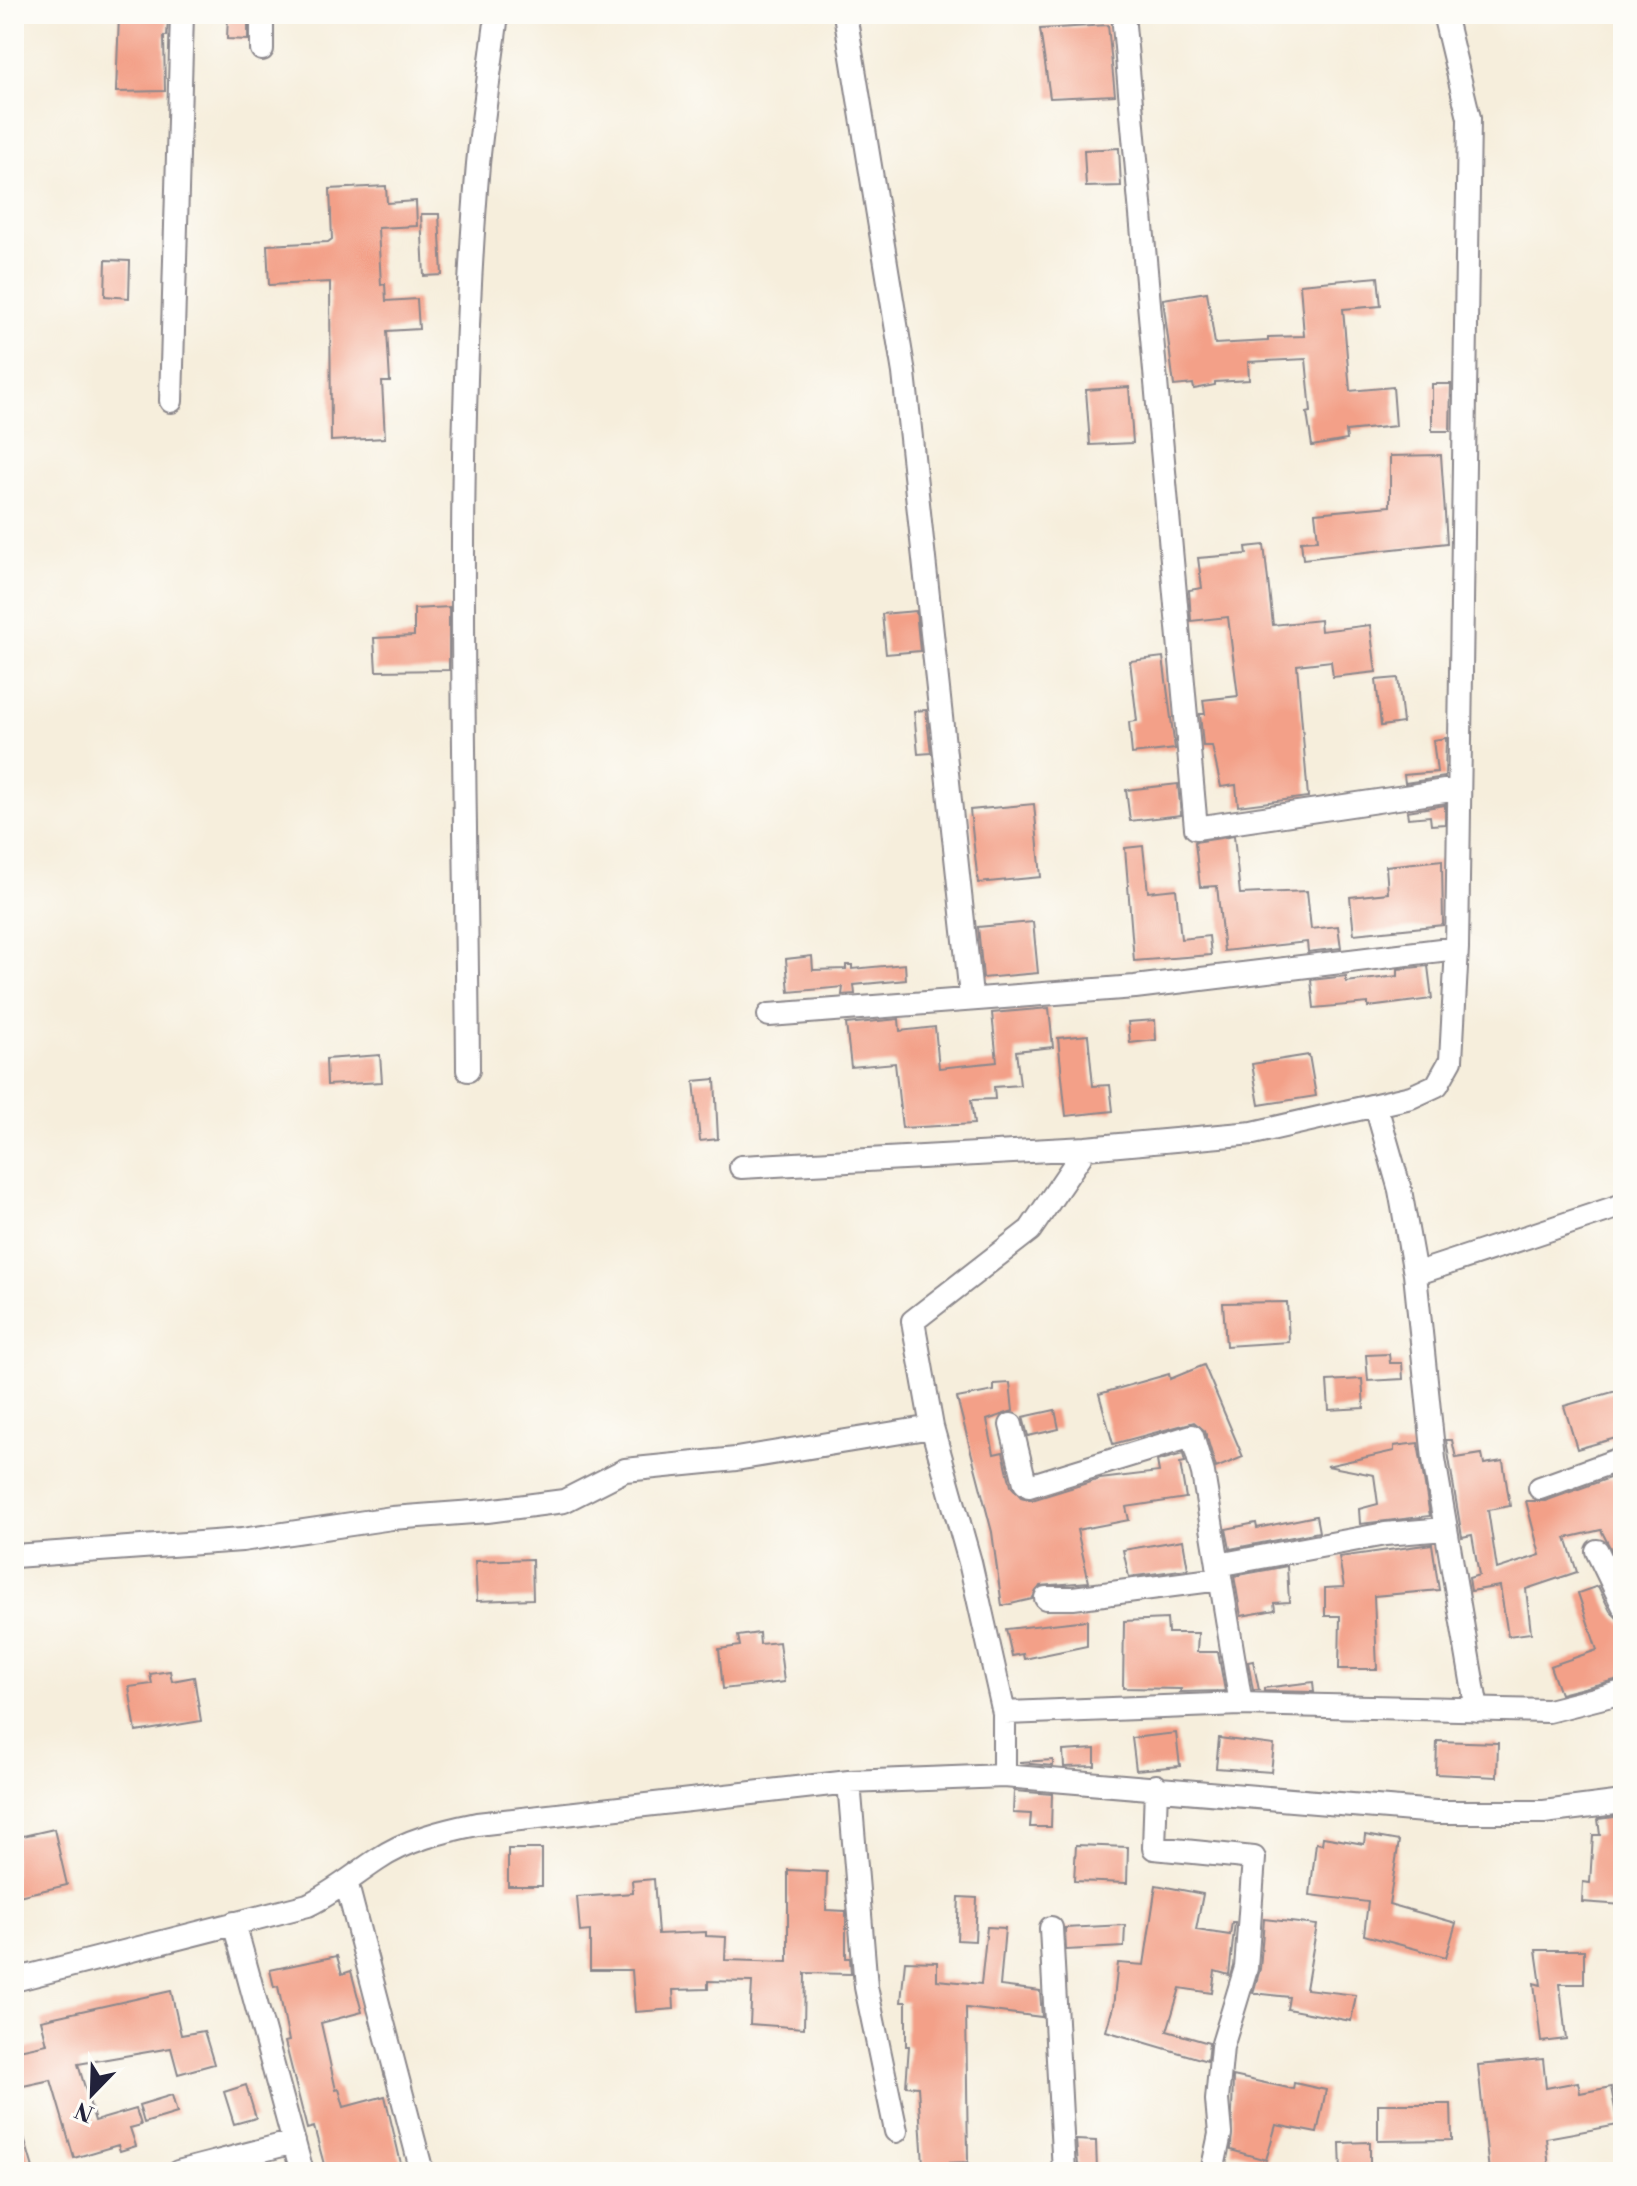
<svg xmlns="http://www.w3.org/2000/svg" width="1637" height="2186" font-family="'Libre Bodoni',serif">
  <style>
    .building { fill: #f3a088 }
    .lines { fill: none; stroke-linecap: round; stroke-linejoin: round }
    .minor-casing { stroke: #8c888c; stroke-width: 26 }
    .minor { stroke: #fff; stroke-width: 22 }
  </style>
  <rect width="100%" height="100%" fill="#fdfcf7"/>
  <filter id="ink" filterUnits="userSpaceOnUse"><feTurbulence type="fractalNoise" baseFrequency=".0125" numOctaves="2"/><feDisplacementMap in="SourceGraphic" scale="16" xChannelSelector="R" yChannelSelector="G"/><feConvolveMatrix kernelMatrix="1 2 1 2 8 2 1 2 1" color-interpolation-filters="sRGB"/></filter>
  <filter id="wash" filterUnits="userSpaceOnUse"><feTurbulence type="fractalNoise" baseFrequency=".006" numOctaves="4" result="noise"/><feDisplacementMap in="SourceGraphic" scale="32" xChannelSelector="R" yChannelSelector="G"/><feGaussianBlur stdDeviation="1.8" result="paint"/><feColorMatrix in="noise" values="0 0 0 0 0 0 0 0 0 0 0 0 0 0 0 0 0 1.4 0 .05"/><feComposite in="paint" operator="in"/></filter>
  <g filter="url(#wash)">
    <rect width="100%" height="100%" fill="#f6eedc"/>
    <g id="blocks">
      <!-- building -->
      <path class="building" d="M228 14H248V40L227 39Z
        M119 16 168 17 167 36H164L165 91 116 92Z
        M1108 25 1115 95 1050 98 1040 29Z
        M1119 148 1121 186 1086 187 1084 150Z
        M386 186 387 203 416 201 417 226 378 228 381 285 385 284 386 301 417 299 419 329 387 331 390 382H382L385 438 331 441 330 282 269 285 267 245 328 242 332 239 330 189Z
        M421 214H439L442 275 424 276Z
        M106 260 130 261 129 298 105 296Z
        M1378 277 1381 306 1343 309 1350 391 1393 387 1396 426 1346 431 1347 440 1312 446 1307 413 1311 412 1306 359 1248 362 1249 380 1215 382V385L1194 389 1193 384 1174 386 1163 299 1207 292 1215 344 1268 341V337L1304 336 1300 284Z
        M1432 384H1451L1450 431H1432Z
        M1129 387 1133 443 1090 445 1086 390Z
        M1441 455 1447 543 1303 559 1301 541 1318 540 1315 513 1390 506V456Z
        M1264 545 1273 625 1320 620 1321 631 1370 625 1376 672 1333 677 1331 661 1297 665 1308 797 1238 806 1236 785 1221 787 1212 746H1203L1200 714H1205L1203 700 1238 696 1228 617 1191 621 1189 590 1202 588 1198 558 1247 554 1246 547Z
        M449 607V670L376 671 374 638 414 636V609Z
        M916 611 920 651 886 654 882 614Z
        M1163 657 1175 749 1132 754 1129 722 1137 721 1130 661Z
        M1398 678 1403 723 1381 726 1376 680Z
        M926 710 931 753 918 754 914 711Z
        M1446 738 1445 777 1405 783 1404 775 1437 772 1433 740Z
        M1178 784 1181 815 1130 821 1126 790Z
        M1034 804 1041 877 978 883 970 810Z
        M1445 805V824L1431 825 1430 816 1408 818 1407 811Z
        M1234 836 1240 894 1307 891 1311 929 1338 926 1341 948 1308 952 1307 942 1224 951 1217 886 1200 887 1195 842Z
        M1143 846 1148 892 1176 889 1181 939 1209 936 1211 955 1134 961 1125 848Z
        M1442 860 1443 925 1354 934 1350 897 1388 893 1386 866Z
        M1033 922 1038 973 983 978 978 927Z
        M812 956 813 970 846 969V965H852V969L905 964 906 980 854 985 855 994 842 995 843 987 789 992 786 959Z
        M1428 966 1432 999 1368 1007V1003L1314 1008 1311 980 1346 976V982L1398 976V969Z
        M1049 1008 1053 1047 1016 1051 1020 1085 994 1087 995 1099 971 1100 974 1124 902 1128 895 1063 851 1067 846 1024 899 1019 900 1031 935 1027 939 1068 997 1062 992 1013Z
        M1155 1020 1156 1040 1130 1043 1128 1022Z
        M1088 1035 1093 1086 1110 1085 1113 1111 1066 1116 1058 1038Z
        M380 1055 382 1082 327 1085 326 1059Z
        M1309 1055 1316 1096 1259 1105 1252 1064Z
        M715 1079 718 1139 700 1141 694 1081Z
        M1287 1302 1289 1342 1226 1346 1223 1303Z
        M1389 1354 1390 1363H1402L1403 1379 1368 1381 1366 1355Z
        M1204 1365 1243 1457 1216 1468 1205 1431 1194 1422 1113 1444 1099 1394 1169 1374 1170 1379Z
        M1362 1379 1364 1408 1329 1410 1327 1381Z
        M1010 1383 1013 1411 987 1420 994 1454 1003 1452 1011 1486 1021 1497 1032 1500 1100 1479 1159 1472 1157 1461 1183 1454 1185 1462 1180 1463 1186 1498 1126 1507 1129 1520 1077 1530 1089 1582 1040 1586 1032 1599 1002 1606 992 1532 957 1398 994 1391V1384Z
        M1623 1389V1436L1577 1449 1564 1406Z
        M1055 1410 1059 1429 1028 1436 1023 1417Z
        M1446 1440H1452L1456 1458 1482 1454 1484 1464 1503 1461 1510 1506 1488 1510 1497 1569 1540 1555 1526 1501H1545L1612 1477 1623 1509V1573L1601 1530 1566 1538 1577 1572 1526 1589 1531 1633 1508 1636 1500 1586 1471 1591 1469 1578 1479 1575 1472 1535 1462 1537Z
        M1418 1443 1430 1516 1360 1524 1359 1509 1378 1504 1374 1475 1327 1466 1394 1451V1446Z
        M1316 1516 1319 1532 1230 1549 1226 1529 1256 1523 1257 1528Z
        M1183 1540 1188 1569 1129 1577 1123 1550Z
        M1432 1544 1439 1590 1374 1596 1377 1669H1339L1340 1616H1325V1588L1344 1587 1339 1557Z
        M532 1559 533 1599 477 1601 475 1561Z
        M1287 1566 1289 1602 1274 1603 1275 1610 1241 1616 1234 1576Z
        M1598 1586 1610 1611 1623 1624V1678L1560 1694 1550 1666 1597 1650 1578 1593Z
        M1167 1619 1168 1633H1198L1197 1652H1218L1225 1691 1180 1692 1181 1689 1123 1688 1124 1621Z
        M1087 1620V1646L1024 1659 1023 1654 1012 1656 1006 1629Z
        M759 1633 760 1644 779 1642 784 1682 723 1689 719 1649 740 1646 738 1636Z
        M1253 1661 1259 1690H1253L1248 1662Z
        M170 1671 172 1681 194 1677 201 1721 136 1732 129 1687 152 1684 150 1674Z
        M1313 1682 1314 1692 1264 1691V1688Z
        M1176 1733 1180 1766 1136 1770 1132 1738Z
        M1219 1738 1274 1745 1271 1772 1216 1768Z
        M1437 1741 1498 1743 1497 1777 1436 1774Z
        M1095 1749V1766L1064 1767 1063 1751Z
        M1053 1760V1766L1020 1763V1762Z
        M1014 1791 1052 1794 1051 1827H1030L1031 1814 1013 1813Z
        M1623 1816V1905L1582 1902 1583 1882 1590 1883 1593 1835H1600L1598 1819Z
        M54 1829 67 1885 14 1897V1838Z
        M1365 1835 1399 1841 1389 1904 1456 1923 1446 1957 1364 1935 1368 1902 1310 1895 1316 1843 1322 1844 1323 1837 1364 1844Z
        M1076 1845 1128 1847 1127 1883 1074 1881Z
        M508 1849H542V1886H508Z
        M788 1870 827 1872 826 1910 846 1911V1958H850L851 1974 805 1973 804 2028 750 2024 752 1982 708 1981V1989L673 1990 674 2009 635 2012 632 1970H590V1931L580 1932 577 1897 633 1893 632 1881 654 1879 658 1934 706 1932V1936L726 1937 725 1960 788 1962Z
        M1156 1885 1203 1894 1196 1930 1230 1935 1232 1922H1235L1229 1975 1215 1971 1212 1993 1180 1988 1167 2031 1209 2043 1207 2061 1106 2031 1113 2007 1118 1963 1144 1965Z
        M959 1897 977 1898 975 1941 957 1940Z
        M1264 1919 1317 1925 1306 1989 1356 1995 1351 2021 1287 2009 1289 1997 1253 1993 1260 1969Z
        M1125 1925 1124 1947 1066 1950 1065 1928Z
        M987 1927 1005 1928 1000 1986 1040 1991 1042 2017 966 2008 968 2162 923 2164 918 2087 906 2086 909 2046H906V2002H901L905 1961 937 1962V1980L981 1984Z
        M1536 1950H1584V1984H1560L1566 2039 1541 2042 1534 1983 1541 1985Z
        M337 1956 342 1974 351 1971 362 2012 321 2023 336 2090 339 2089 344 2107 385 2096 403 2172H326L314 2127 307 2129 285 2042 289 2041 278 1986 274 1987 270 1970Z
        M171 1991 181 2035 204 2031 214 2064 178 2074 171 2048 78 2064 95 2121 136 2109 141 2125 130 2128 136 2146 120 2151 118 2145 74 2158 51 2080 14 2088V2051L47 2044 41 2020Z
        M1543 2059 1546 2088 1578 2082 1580 2093 1611 2087 1618 2125 1546 2138 1549 2170 1489 2172 1478 2065Z
        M1233 2076 1293 2089 1294 2083 1326 2090 1317 2133 1276 2125 1266 2160 1231 2150Z
        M246 2085 256 2118 234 2124 224 2092Z
        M172 2095 177 2113 144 2123 139 2105Z
        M1378 2104H1451L1452 2140 1378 2141Z
        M19 2120 33 2168 14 2172V2121Z
        M1076 2140 1096 2141 1097 2171 1078 2165Z
        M1370 2142V2172H1341L1340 2143Z"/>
    </g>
  </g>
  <g filter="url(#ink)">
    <use href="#blocks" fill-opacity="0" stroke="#8c888c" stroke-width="2"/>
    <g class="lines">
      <!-- minor casing -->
      <g class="minor-casing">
        <path id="minor" d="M262 14V49
          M845 14 904 373 971 996
          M1123 14 1196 828 1458 789
          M171 401 182 14
          M769 1015 1135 987 1457 948
          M468 1070C466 769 453 464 478 164 483 114 491 64 497 14
          M1376 1106 1400 1190 1415 1274 1434 1459 1477 1710
          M741 1167 1086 1148 1253 1133 1411 1097 1437 1085 1451 1060 1457 948 1469 118 1444 14
          M1415 1274 1623 1205
          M1011 1425 1025 1483 1029 1486 1192 1436 1203 1473 1241 1704
          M1540 1488 1623 1458
          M1597 1551 1623 1605
          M14 1556 242 1540 392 1518 487 1511 564 1501 625 1470 736 1459 932 1427
          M1218 1565 1385 1534 1445 1529
          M1046 1598H1073L1220 1579
          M1004 1713 1241 1704 1548 1711 1623 1692
          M1004 1776V1713L970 1562 932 1427 913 1321 1030 1230 1086 1148
          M849 1782 866 1987 896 2131
          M1156 1786 1154 1848 1254 1858 1246 1968 1222 2047 1217 2100 1220 2134 1212 2172
          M347 1885 422 2172
          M234 1923 302 2172
          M1051 1928 1064 2172
          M14 1980 308 1905C334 1892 353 1876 377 1860 406 1840 443 1831 477 1824L849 1782 1004 1776 1436 1812H1544L1623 1802
          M178 2172 294 2142"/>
      </g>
      <!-- minor -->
      <use href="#minor" class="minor"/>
    </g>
  </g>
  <!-- margin -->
  <rect width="1637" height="2186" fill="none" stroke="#fdfcf7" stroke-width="48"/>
  <!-- north arrow -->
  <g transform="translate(92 2094) rotate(203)" stroke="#fdfcf7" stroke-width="6" paint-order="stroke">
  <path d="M0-6L14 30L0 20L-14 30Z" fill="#22223b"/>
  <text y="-12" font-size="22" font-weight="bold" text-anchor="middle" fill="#22223b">N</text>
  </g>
</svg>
